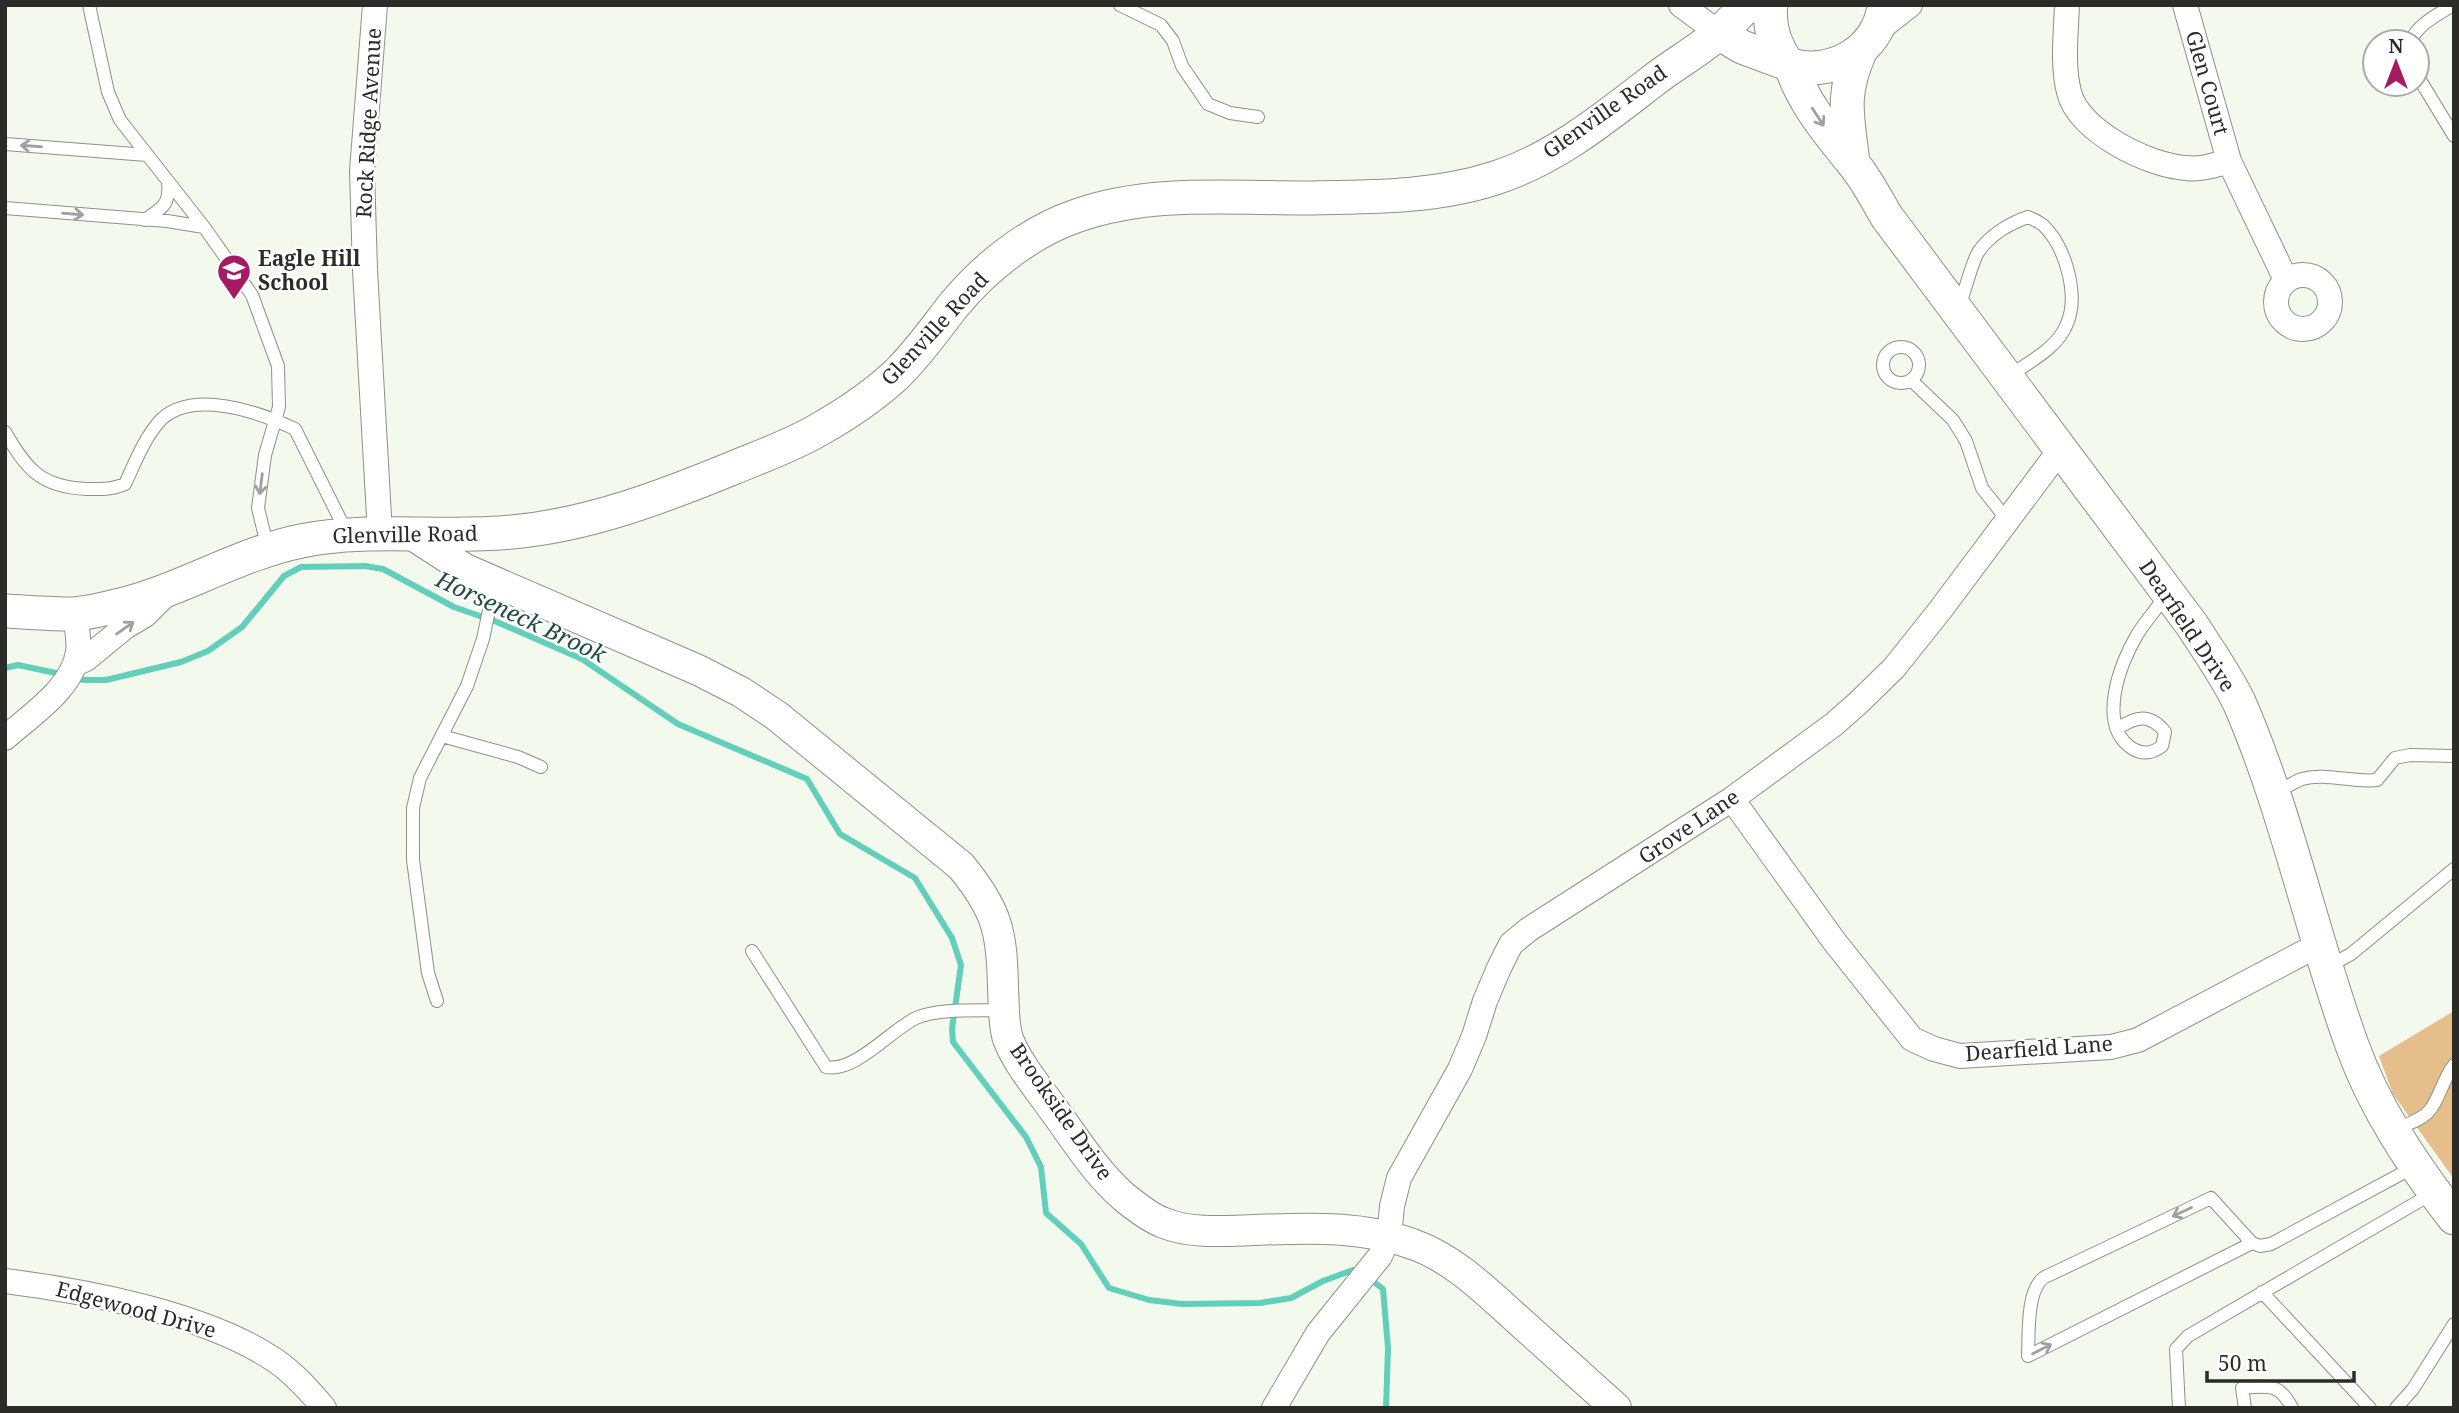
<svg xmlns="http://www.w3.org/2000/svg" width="2459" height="1413" font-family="'Noto Serif',serif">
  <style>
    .green { fill: #e5be8b }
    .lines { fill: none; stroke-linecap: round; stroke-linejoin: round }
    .stream { stroke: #62cfbb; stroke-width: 6 }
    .service-casing { stroke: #8d9187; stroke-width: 14 }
    .minor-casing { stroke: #8d9187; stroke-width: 26 }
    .tertiary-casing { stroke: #8d9187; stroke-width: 32 }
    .secondary-casing { stroke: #8d9187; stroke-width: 35 }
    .service { stroke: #fff; stroke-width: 12 }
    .minor { stroke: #fff; stroke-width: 24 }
    .tertiary { stroke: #fff; stroke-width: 30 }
    .secondary { stroke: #fff; stroke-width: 33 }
    .oneway { stroke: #a0a09e }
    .labels { text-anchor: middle; stroke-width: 5; stroke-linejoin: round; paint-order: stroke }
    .street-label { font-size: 21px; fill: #2b2c28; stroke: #fff }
    .poi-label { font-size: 21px; font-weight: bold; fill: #2b2c28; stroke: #fff; text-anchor: start }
    .water-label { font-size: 23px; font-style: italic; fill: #1e4d45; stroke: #fff }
  </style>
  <rect width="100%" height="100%" fill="#f4f9ee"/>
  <!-- green -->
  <path class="green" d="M2454 1011V1179L2393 1094 2379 1056Z"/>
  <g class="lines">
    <!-- stream -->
    <path class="stream" d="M5 668 18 665 65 675
      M75 678 84 680H106L181 662 208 651 242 627 284 576 301 567 365 566 383 569 454 607 497 622 582 659 678 724 807 779 840 834 915 878 952 938 961 965 952 1029 953 1042 1026 1137 1041 1167 1046 1213 1081 1244 1109 1288 1149 1300 1182 1304 1260 1303 1291 1298 1323 1281 1353 1270 1359 1273
      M1369 1278 1383 1289 1388 1348 1386 1408"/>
    <!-- service casing -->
    <g class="service-casing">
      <path id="service" d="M89 5 108 92 120 120 204 227 252 295 278 366 279 407 265 455 258 508 268 549
        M1120 5 1161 25 1173 41 1182 66 1208 104 1230 113 1258 117
        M2410 42C2418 24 2437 15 2453 5
        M2417 75 2454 136
        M5 144 147 155
        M5 208 167 221 204 227
        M145 220C164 207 170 204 168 181
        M1955 303 1962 298C1966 287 1973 259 1979 251 1990 235 2010 223 2028 217 2033 219 2039 222 2043 225 2066 247 2080 297 2066 326 2056 349 2029 362 2009 376
        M1883 365a18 18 0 1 1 36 0a18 18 0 1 1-36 0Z
        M1911 380 1953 420 1966 441 1982 488 2008 521
        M5 432C27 470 41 487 87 489 101 489 111 490 125 484 135 463 143 441 158 423 189 387 259 412 295 429L347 533
        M2117 729C2136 716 2150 713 2165 732L2162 746C2153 753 2144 755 2133 749 2096 726 2120 663 2137 635 2145 621 2157 610 2165 595
        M442 736 518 757 541 767
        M2276 793C2284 789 2293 782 2302 779 2325 772 2352 783 2377 780L2395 758 2410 755 2454 756
        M752 951 826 1067C855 1073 892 1029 916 1018 939 1008 979 1011 1004 1010
        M2327 967 2351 954 2454 869
        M437 1001 428 973 413 860V808L420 778 467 686 483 639 495 582
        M2396 1129C2407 1124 2422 1120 2430 1110 2440 1097 2443 1079 2454 1065
        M2252 1243 2028 1356C2029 1336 2026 1288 2045 1277L2211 1198 2252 1243 2260 1246 2271 1244 2414 1167
        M2262 1292 2370 1408
        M2179 1408 2176 1349 2188 1336 2433 1193
        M2245 1408 2242 1388C2267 1386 2279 1382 2292 1408
        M2396 1408 2413 1389 2454 1324"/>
    </g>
    <!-- minor casing -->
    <g class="minor-casing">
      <path id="minor" d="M375 5 362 171 365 270 380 534
        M1681 5 1719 33
        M2067 5C2066 33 2062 65 2069 92 2078 131 2149 166 2186 168 2201 170 2215 165 2229 161
        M2185 5 2229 161 2286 280
        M1878 30 1910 5
        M2276 302a27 27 0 1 1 54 0a27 27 0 1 1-54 0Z
        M75 664 86 659 125 627 145 615 168 592
        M5 738C31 715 73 688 78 652 80 640 76 626 75 614
        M1732 799 1834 941 1912 1039 1934 1049 1960 1056 2111 1047 2138 1040 2318 945
        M5 1281C87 1291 205 1314 273 1359 293 1372 309 1390 324 1408
        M1274 1408 1318 1333 1380 1256 1389 1237 1392 1206 1399 1178 1460 1069 1474 1036 1485 1001 1499 968 1511 944 1528 930 1732 799 1833 725 1857 704 1894 668 1941 609 2060 450"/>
    </g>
    <!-- tertiary casing -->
    <g class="tertiary-casing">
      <path id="tertiary" d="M414 536 465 569 698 670 741 692 777 716 961 866C997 910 1002 931 1003 987 1004 1004 1003 1023 1008 1039 1018 1064 1036 1085 1051 1106 1074 1137 1095 1172 1124 1197 1135 1206 1150 1218 1164 1223 1191 1234 1225 1231 1253 1230 1307 1228 1363 1225 1415 1245 1454 1259 1487 1292 1517 1319 1550 1349 1583 1378 1616 1408"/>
    </g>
    <!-- secondary casing -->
    <g class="secondary-casing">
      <path id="secondary" d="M1771 5C1768 27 1775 46 1788 64 1830 79 1880 50 1884 5
        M1719 33 1742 47 1788 64
        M1791 66C1803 103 1828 132 1852 162 1866 178 1876 199 1887 217L2192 625C2208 650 2226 675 2239 702 2287 812 2311 932 2352 1045 2375 1109 2413 1165 2454 1218
        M1853 163C1848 117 1840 97 1860 52
        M5 611C27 612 50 614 73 614 88 613 105 609 120 605 182 590 238 554 301 541 370 527 442 539 512 532 589 525 662 497 733 468 762 456 793 445 820 429 848 413 875 395 898 373 919 352 935 329 953 306 984 268 1029 232 1076 216 1148 190 1229 198 1305 198 1368 197 1434 198 1495 178 1554 159 1602 120 1650 83 1672 65 1699 51 1720 32 1730 23 1738 14 1748 5"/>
    </g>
    <!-- service -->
    <use href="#service" class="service"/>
    <!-- minor -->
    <use href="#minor" class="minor"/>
    <!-- tertiary -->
    <use href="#tertiary" class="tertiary"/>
    <!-- secondary -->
    <use href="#secondary" class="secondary"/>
  </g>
  <!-- one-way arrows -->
  <defs><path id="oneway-shaft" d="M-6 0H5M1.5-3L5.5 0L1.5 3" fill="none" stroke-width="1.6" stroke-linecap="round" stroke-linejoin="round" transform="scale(1.75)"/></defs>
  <g class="oneway">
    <use href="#oneway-shaft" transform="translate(1818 117) rotate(57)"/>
    <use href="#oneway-shaft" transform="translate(31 146) rotate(-176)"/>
    <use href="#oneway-shaft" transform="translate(73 214) rotate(5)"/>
    <use href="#oneway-shaft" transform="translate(261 484) rotate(97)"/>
    <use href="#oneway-shaft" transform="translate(125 628) rotate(-35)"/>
    <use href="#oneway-shaft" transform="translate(2182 1212) rotate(155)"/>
    <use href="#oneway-shaft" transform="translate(2042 1349) rotate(-27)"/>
  </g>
  <!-- icons -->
  <defs>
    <g id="school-pin" transform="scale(1.75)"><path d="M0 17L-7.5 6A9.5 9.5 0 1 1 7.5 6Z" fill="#a41b63" stroke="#fff"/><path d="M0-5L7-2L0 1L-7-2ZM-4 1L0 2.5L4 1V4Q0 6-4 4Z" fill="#fff"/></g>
  </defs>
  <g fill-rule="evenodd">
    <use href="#school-pin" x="234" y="271"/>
  </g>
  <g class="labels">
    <!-- street labels -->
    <g class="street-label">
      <text transform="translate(2207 83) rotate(74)" y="7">Glen Court</text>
      <text transform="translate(1605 112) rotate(-35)" y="7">Glenville Road</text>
      <text transform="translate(369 123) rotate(-87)" y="7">Rock Ridge Avenue</text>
      <text transform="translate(935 329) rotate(-47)" y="7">Glenville Road</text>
      <text transform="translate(405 535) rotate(-1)" y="7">Glenville Road</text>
      <text transform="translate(2187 626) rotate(56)" y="7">Dearfield Drive</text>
      <text transform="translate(1689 827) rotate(-34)" y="7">Grove Lane</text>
      <text transform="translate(2039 1049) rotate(-4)" y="7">Dearfield Lane</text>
      <text transform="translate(1061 1112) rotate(55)" y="7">Brookside Drive</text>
      <text transform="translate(136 1310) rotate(15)" y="7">Edgewood Drive</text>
    </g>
    <!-- poi labels -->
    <g class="poi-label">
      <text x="258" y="266">Eagle Hill<tspan x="258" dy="24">School</tspan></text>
    </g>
    <!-- water labels -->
    <g class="water-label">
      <text transform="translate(521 617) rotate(25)" y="8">Horseneck Brook</text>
    </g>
  </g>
  <!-- border -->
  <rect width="2459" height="1413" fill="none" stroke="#2b2c28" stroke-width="14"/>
  <!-- north arrow -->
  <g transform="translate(2396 63)"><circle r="33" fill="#ffffff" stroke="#aaaba9" stroke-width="2"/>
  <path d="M0-5L12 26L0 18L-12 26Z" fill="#a41b63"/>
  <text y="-10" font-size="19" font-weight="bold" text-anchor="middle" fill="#2b2c28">N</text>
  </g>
  <!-- scale -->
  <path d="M2207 1371v10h147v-10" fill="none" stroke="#2b2c28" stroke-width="3.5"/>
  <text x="2218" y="1371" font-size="21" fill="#2b2c28" stroke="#ffffff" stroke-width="5" paint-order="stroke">50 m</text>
</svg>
